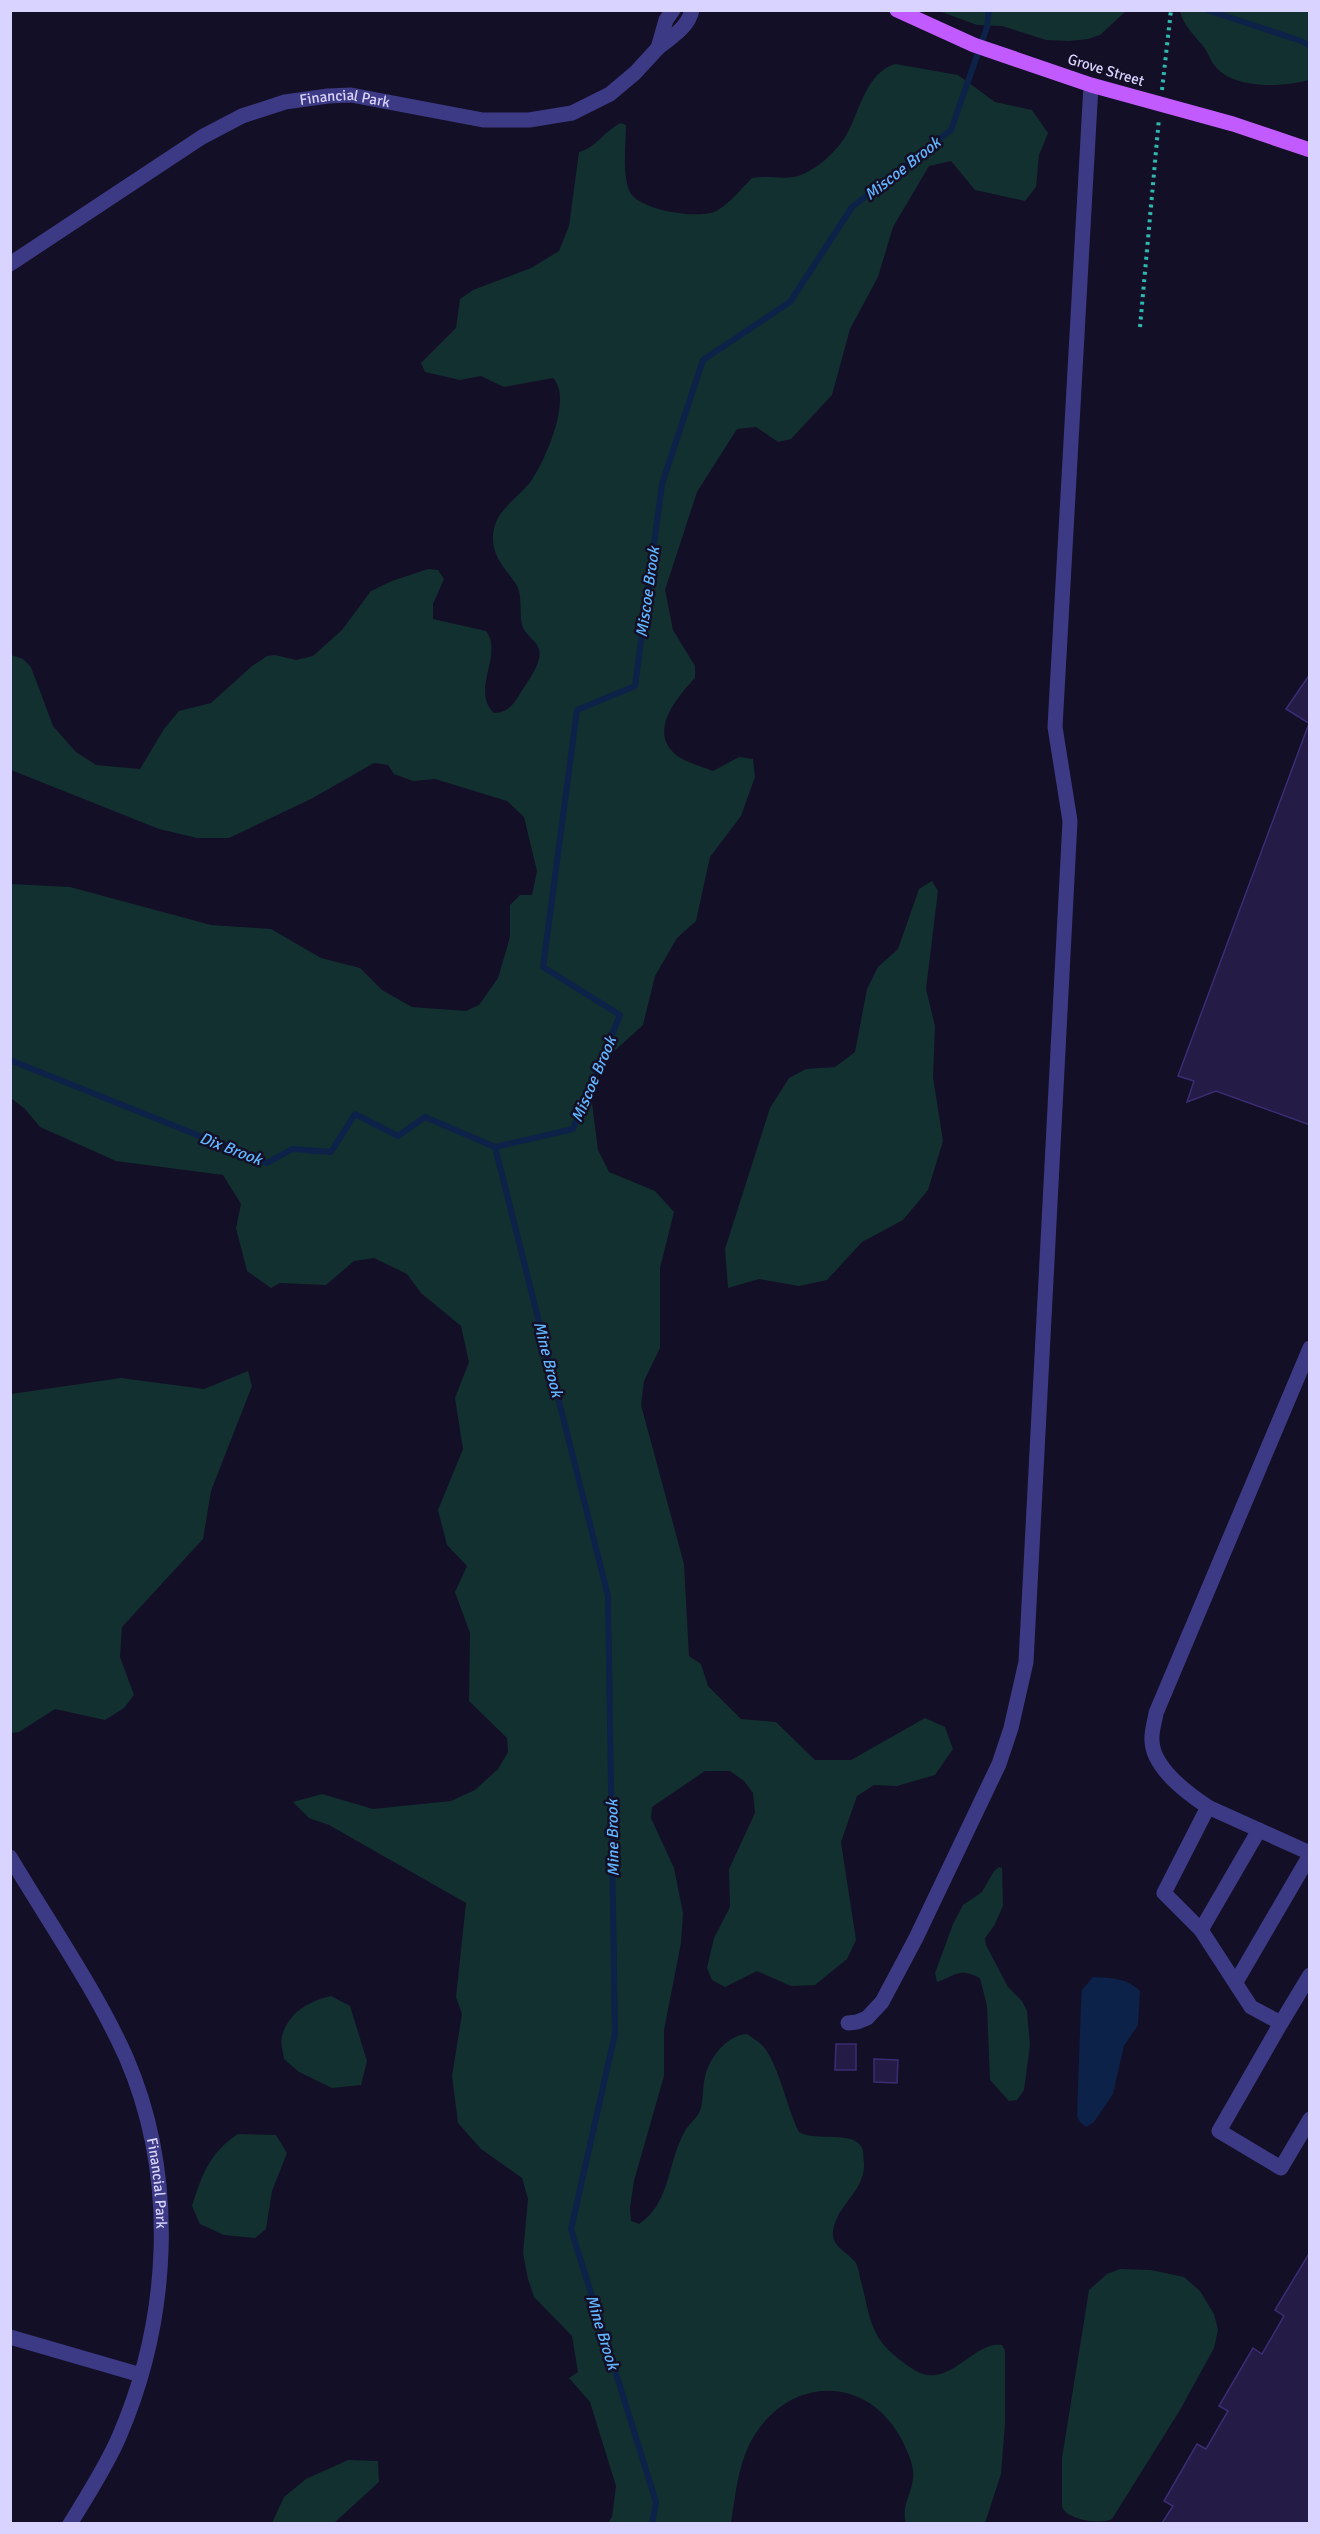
<svg xmlns="http://www.w3.org/2000/svg" width="1320" height="2534" font-family="Signika,sans-serif">
  <style>
    .green { fill: #12302f }
    .water { fill: #0c2248 }
    .lines { fill: none; stroke-linecap: round; stroke-linejoin: round }
    .stream { stroke: #0c2248; stroke-width: 6 }
    .building { fill: #241b47; stroke: #3b2d73; stroke-width: 1.5 }
    .path { stroke: #2fb8b0; stroke-width: 4; stroke-dasharray: 3 4.5; stroke-linecap: butt }
    .minor { stroke: #3d3a85; stroke-width: 15 }
    .major { stroke: #c25bff; stroke-width: 15 }
    .labels { text-anchor: middle; stroke-width: 5; stroke-linejoin: round; paint-order: stroke }
    .street-label { font-size: 15px; fill: #d9d4ff; stroke: #130f26 }
    .water-label { font-size: 16px; font-style: italic; fill: #62b6ff; stroke: #130f26 }
  </style>
  <rect width="100%" height="100%" fill="#130f26"/>
  <!-- green -->
  <path class="green" d="M939 11H1126L1100 35 1088 39 1069 41 1046 40 1002 26 977 25Z
    M1180 11H1309V80C1284 87 1234 90 1215 66 1210 60 1208 52 1203 46 1194 35 1183 25 1180 11Z
    M895 64 958 75 995 102 1032 110 1048 133 1039 155 1036 187 1025 201 975 190 951 161 929 166 893 227 878 277 850 329 832 395 791 439 778 442 756 427 737 429 697 492 665 590 673 630 695 666V678C678 696 648 731 675 754 684 762 701 766 713 771L739 757 753 759 755 777 741 816 710 857 696 921 677 938 655 976 643 1025 601 1063 591 1095 598 1150 609 1172 655 1191 674 1212 660 1268V1348L644 1381 641 1405 684 1564 689 1656 701 1664 708 1686 741 1719 776 1722 815 1760H851L925 1718 945 1727 953 1749 935 1775 897 1786 874 1785 857 1796 841 1842 856 1940 847 1959 815 1985 791 1986 757 1971 725 1987 712 1980 707 1968 714 1938 730 1907 729 1869 755 1813 753 1793 744 1781 730 1771H705L652 1807 651 1818 674 1868 683 1913 681 1943 664 2030V2076L634 2181 630 2208 631 2221 639 2224C671 2203 667 2162 685 2131 688 2125 695 2120 699 2113 704 2103 702 2088 705 2077 709 2058 727 2035 747 2034 751 2037 758 2041 762 2045 778 2061 787 2109 799 2132 816 2142 854 2130 862 2148 864 2152 863 2158 864 2162 866 2191 837 2204 833 2231 831 2247 848 2252 856 2263 859 2269 860 2279 862 2285 871 2322 871 2339 904 2363 911 2368 919 2374 928 2375 956 2378 977 2341 1002 2345L1005 2351V2423L1001 2474 985 2523H906C901 2507 911 2495 913 2479 915 2466 907 2451 902 2440 865 2371 785 2377 750 2443 738 2467 735 2497 731 2523H608L612 2517 616 2486 590 2402 569 2378 578 2372 572 2336 534 2297 528 2279 523 2253 528 2199 522 2178 481 2149 458 2123 452 2076 462 2014 456 1997 466 1903 329 1825 309 1818 293 1802 322 1794 373 1809 451 1801 475 1790 498 1769 508 1752 507 1738 469 1701 470 1633 455 1592 467 1566 447 1545 438 1510 463 1449 455 1398 469 1362 461 1326 421 1293 407 1274 374 1258 354 1261 326 1285 280 1283 271 1288 247 1271 236 1228 241 1204 223 1175 116 1161 40 1127 25 1109 11 1098V884L70 887 211 925 271 929 321 958 360 968 382 990 412 1007 466 1011 479 1005 498 978 510 937V905L520 895H532L537 871 524 817 507 801 435 779 413 781 394 774 388 765 374 763 311 799 229 838H197L159 829 11 770V655L23 659 31 667 53 726 76 752 96 765 140 769 164 729 179 711 211 703 252 666 267 656 275 655 296 660 313 656 342 630 371 591 392 581 428 569 438 570 444 579 433 604V619L486 631C504 655 470 690 494 713 508 713 514 704 521 692 528 681 545 659 538 647 534 639 524 633 522 625 519 612 523 595 516 584 505 568 492 557 493 536 494 510 518 499 531 481 545 461 573 398 553 378L504 387 481 376 460 380 425 372 421 363 456 328 460 299 473 290 531 268 559 251 569 226 579 152C597 147 604 131 621 123L626 125C626 145 622 171 629 190 635 210 702 221 718 210 731 202 742 188 752 178 767 175 784 180 798 176 817 170 837 151 847 134 860 110 866 73 895 64Z
    M932 881 938 891 926 989 935 1026 933 1077 943 1141 928 1190 903 1220 862 1242 827 1280 799 1286 759 1279 728 1288 725 1249 770 1108 789 1078 806 1069 835 1067 855 1052 867 989 878 967 898 949 919 889Z
    M248 1371 252 1386 211 1491 203 1539 122 1627 120 1657 134 1695 124 1708 105 1720 55 1709 19 1732 11 1733V1394L121 1378 204 1389Z
    M999 1867 1002 1868 1003 1906 994 1926 985 1938 986 1945 1008 1987 1022 2001 1027 2011 1030 2045 1024 2090 1017 2100 1009 2101 990 2080 987 2006 980 1978C958 1967 956 1976 937 1982L935 1973 953 1924 963 1905 982 1892 994 1871Z
    M331 1996 350 2006 367 2061 361 2085 332 2088 299 2072 284 2059C283 2052 280 2042 282 2036 289 2012 309 2001 331 1996Z
    M238 2134 276 2135 287 2153 272 2191 266 2229 255 2238 224 2235 200 2224 192 2206C202 2175 209 2153 238 2134Z
    M1120 2269 1151 2270 1184 2277 1200 2291 1214 2314 1218 2330 1214 2348 1180 2410 1112 2519C1101 2525 1067 2520 1062 2507V2458L1089 2290 1107 2274Z
    M348 2460 378 2461 379 2482 334 2523H272L284 2497 306 2479Z"/>
  <!-- water -->
  <path class="water" d="M1093 1977C1112 1978 1127 1978 1140 1991L1138 2025 1124 2046 1113 2094 1094 2122 1086 2127 1080 2122 1077 2116 1081 2003 1082 1990Z"/>
  <g class="lines">
    <!-- stream -->
    <path class="stream" d="M1207 10 1301 41 1310 46
      M10 1060 267 1163 292 1149 331 1152 355 1114 398 1136 425 1117 495 1147
      M495 1147 573 1129 620 1015 543 967 577 710 635 686 662 484 703 360 790 302 852 207 951 130 987 27 989 10
      M495 1147 608 1596 615 2034 571 2229 656 2502 652 2524"/>
  </g>
  <!-- building -->
  <path class="building" d="M1310 674V724L1286 709Z
    M1308 726H1310V1125L1216 1091 1187 1102 1194 1081 1178 1076Z
    M836 2044H856V2070H835Z
    M874 2059 898 2060 897 2083 874 2082Z
    M1310 2252V2523H1162L1173 2506 1164 2501 1197 2444 1206 2449 1228 2411 1219 2406 1253 2348 1262 2354 1284 2316 1275 2310Z"/>
  <g class="lines">
    <!-- path -->
    <path class="path" d="M1162 90 1171 10
      M1140 327 1159 118"/>
    <!-- minor -->
    <g class="minor">
      <path d="M658 48C671 37 688 28 692 10"/>
      <path id="s1" d="M10 264 202 137 242 116 285 102 328 96 351 95 483 120H529L572 113 610 94 635 73 658 48 666 20 673 10"/>
      <path d="M1208 1807C1187 1793 1153 1768 1152 1741 1151 1732 1155 1721 1156 1713L1310 1348"/>
      <path d="M1310 1853 1208 1807 1164 1893 1201 1930 1251 2007 1281 2023 1219 2131 1281 2168 1310 2119"/>
      <path id="s2" d="M10 1857C48 1921 96 1990 126 2057 178 2177 170 2319 119 2437 106 2467 87 2496 70 2524"/>
      <path d="M1201 1930 1259 1830"/>
      <path d="M1236 1982 1310 1855"/>
      <path d="M848 2023 857 2022 867 2018 882 2002 916 1938 999 1764 1011 1728 1026 1662 1070 821 1055 727 1091 85"/>
      <path d="M1281 2023 1310 1975"/>
      <path d="M10 2337 141 2375"/>
    </g>
    <!-- major -->
    <path class="major" d="M897 10 974 45 1091 85 1233 124 1310 150"/>
  </g>
  <g class="labels">
    <!-- street labels -->
    <g class="street-label">
      <text transform="translate(1106 70) rotate(17)" y="5">Grove Street</text>
      <text dy="5" stroke="none"><textPath href="#s1" startOffset="381">Financial Park</textPath></text>
      <text dy="5" stroke="none"><textPath href="#s2" startOffset="362">Financial Park</textPath></text>
    </g>
    <!-- water labels -->
    <g class="water-label">
      <text transform="translate(902 168) rotate(-38)" y="6">Miscoe Brook</text>
      <text transform="translate(647 592) rotate(-82)" y="6">Miscoe Brook</text>
      <text transform="translate(593 1079) rotate(-67)" y="6">Miscoe Brook</text>
      <text transform="translate(231 1148) rotate(21)" y="6">Dix Brook</text>
      <text transform="translate(549 1359) rotate(76)" y="6">Mine Brook</text>
      <text transform="translate(612 1838) rotate(-91)" y="6">Mine Brook</text>
      <text transform="translate(603 2332) rotate(73)" y="6">Mine Brook</text>
    </g>
  </g>
  <!-- border -->
  <rect width="1320" height="2534" fill="none" stroke="#d9d4ff" stroke-width="24"/>
</svg>
